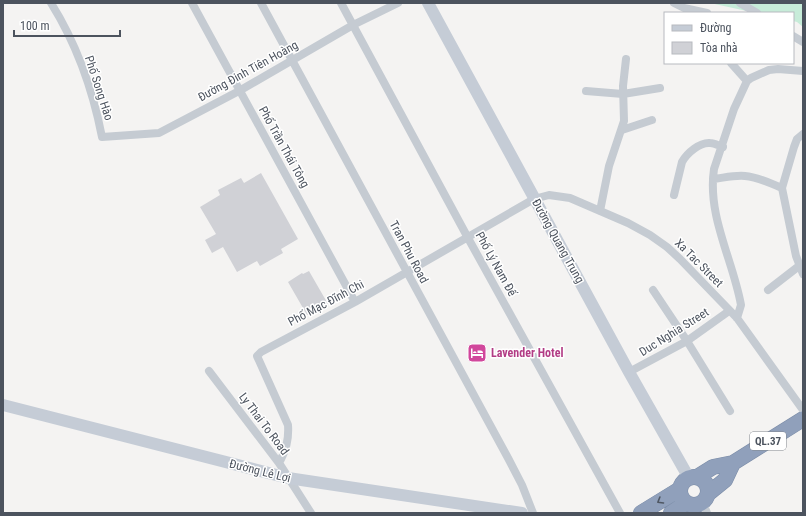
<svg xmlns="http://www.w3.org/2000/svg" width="806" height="516" font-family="'Roboto Condensed',sans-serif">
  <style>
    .green { fill: #c7ecd9 }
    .building { fill: #d0d1d6 }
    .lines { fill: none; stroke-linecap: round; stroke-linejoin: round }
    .highway-casing { stroke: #7b8ca7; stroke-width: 16 }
    .street { stroke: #c5cbd2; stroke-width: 8 }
    .secondary { stroke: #c5ccd6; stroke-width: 12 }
    .highway { stroke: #90a0bb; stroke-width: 15 }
    .oneway { stroke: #4f5763 }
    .labels { text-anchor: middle; stroke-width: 3; stroke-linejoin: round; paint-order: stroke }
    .shield { fill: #fff; stroke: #82878e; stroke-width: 1 }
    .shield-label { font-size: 11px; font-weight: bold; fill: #4c535e }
    .street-label { font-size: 12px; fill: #4c535e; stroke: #fff }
    .hotel-label { font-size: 12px; font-weight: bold; fill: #b23c85; stroke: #fff; text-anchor: start }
  </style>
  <rect width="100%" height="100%" fill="#f4f3f2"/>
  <!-- green -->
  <path class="green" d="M710 3H803V27L797 22 793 21V13H756Z"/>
  <!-- building -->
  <path class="building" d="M261 173 298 239 281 249 283 253 260 266 257 261 237 272 223 247 212 253 205 240 216 234 200 207 220 195 218 190 241 178 244 183Z
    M309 271 328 304 307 315 288 282 302 273 303 274Z"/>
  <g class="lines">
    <!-- highway casing -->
    <g class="highway-casing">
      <path id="highway" d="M680 491a14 14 0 1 1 28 0a14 14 0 1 1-28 0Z
        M697 477 713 467 733 463 803 419
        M709 493 725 480 733 463
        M641 513 680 489
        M671 513 686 503"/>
    </g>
    <!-- street -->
    <path class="street" d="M51 3C76 43 93 91 102 137L159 133 239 91 353 25 398 3
      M192 3 355 302
      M261 3 508 458 522 485 533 513
      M341 3 468 238 620 513
      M674 3 684 8 707 13
      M740 3 757 13
      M793 36 803 42
      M731 63 747 81
      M586 91 623 94 660 88
      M622 130 652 120
      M803 134 797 139 794 147 782 188 796 256 803 274
      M713 179C723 178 734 175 745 176 758 177 770 183 782 188
      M674 195 682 162C687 153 700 142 710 143 715 143 719 146 723 147
      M600 211 609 166 624 121 623 86 626 59
      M653 290 687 341 730 411
      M768 290 799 266
      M737 318 741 305C733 260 707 216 714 169L734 109 747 81 751 78 769 70 778 69 803 71
      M209 371 279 463 311 513
      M629 372 687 341 729 311
      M279 463C286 450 289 440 288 425L257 356 261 352 355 302 534 199 549 195 570 198 628 223 650 235 667 247 680 259 737 318 803 410
      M703 503 707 513"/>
    <!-- secondary -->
    <path class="secondary" d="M428 3 629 372 689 478
      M3 405 288 478 522 513"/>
    <!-- highway -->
    <use href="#highway" class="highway"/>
  </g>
  <!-- one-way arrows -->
  <defs><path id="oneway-chevron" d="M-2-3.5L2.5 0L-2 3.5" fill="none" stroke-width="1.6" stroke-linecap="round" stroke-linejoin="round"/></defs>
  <use class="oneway" href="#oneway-chevron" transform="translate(660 501) rotate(149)"/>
  <!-- icons -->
  <defs>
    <g id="hotel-square" transform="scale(1)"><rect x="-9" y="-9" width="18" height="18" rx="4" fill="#d1479c" stroke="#fff"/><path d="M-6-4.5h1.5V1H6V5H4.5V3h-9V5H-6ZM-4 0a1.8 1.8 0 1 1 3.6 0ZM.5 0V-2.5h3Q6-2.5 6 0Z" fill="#fff"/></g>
  </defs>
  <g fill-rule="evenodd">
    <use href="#hotel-square" x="477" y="353"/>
  </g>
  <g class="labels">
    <!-- shield labels -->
    <rect class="shield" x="750" y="432" width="36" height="18" rx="3"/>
    <g class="shield-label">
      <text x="768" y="445">QL.37</text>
    </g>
    <!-- street labels -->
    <g class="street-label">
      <text transform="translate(248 71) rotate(-29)" y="4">Đường Đinh Tiên Hoàng</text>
      <text transform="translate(99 88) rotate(72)" y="4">Phố Song Hào</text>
      <text transform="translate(284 147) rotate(61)" y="4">Phố Trần Thái Tông</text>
      <text transform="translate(558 241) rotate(61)" y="4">Đường Quang Trung</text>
      <text transform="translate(409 252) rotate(62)" y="4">Tran Phu Road</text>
      <text transform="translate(699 263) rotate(45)" y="4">Xa Tac Street</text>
      <text transform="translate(496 264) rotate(61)" y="4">Phố Lý Nam Đế</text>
      <text transform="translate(326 303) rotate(-28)" y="4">Phố Mạc Đĩnh Chi</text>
      <text transform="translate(674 332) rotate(-32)" y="4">Duc Nghia Street</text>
      <text transform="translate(264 424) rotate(53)" y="4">Ly Thai To Road</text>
      <text transform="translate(260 471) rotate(14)" y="4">Đường Lê Lợi</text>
    </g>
    <!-- hotel labels -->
    <g class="hotel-label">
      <text x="491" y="357">Lavender Hotel</text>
    </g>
  </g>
  <!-- border -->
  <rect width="806" height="516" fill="none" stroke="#4c535e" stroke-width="8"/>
  <!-- legend -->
  <rect x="664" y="12" width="130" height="52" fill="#ffffff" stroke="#b7babf"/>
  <rect x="672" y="25" width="20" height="6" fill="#c5ccd6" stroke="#b7babf"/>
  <text x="700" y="32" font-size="12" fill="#4c535e">Đường</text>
  <rect x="672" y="42" width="20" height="12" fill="#d0d1d6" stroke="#b7babf"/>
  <text x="700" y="52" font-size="12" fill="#4c535e">Tòa nhà</text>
  <!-- scale -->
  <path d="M14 30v6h106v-6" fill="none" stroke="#4c535e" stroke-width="2"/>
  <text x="20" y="30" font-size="12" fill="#4c535e" stroke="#ffffff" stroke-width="3" paint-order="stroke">100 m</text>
</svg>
